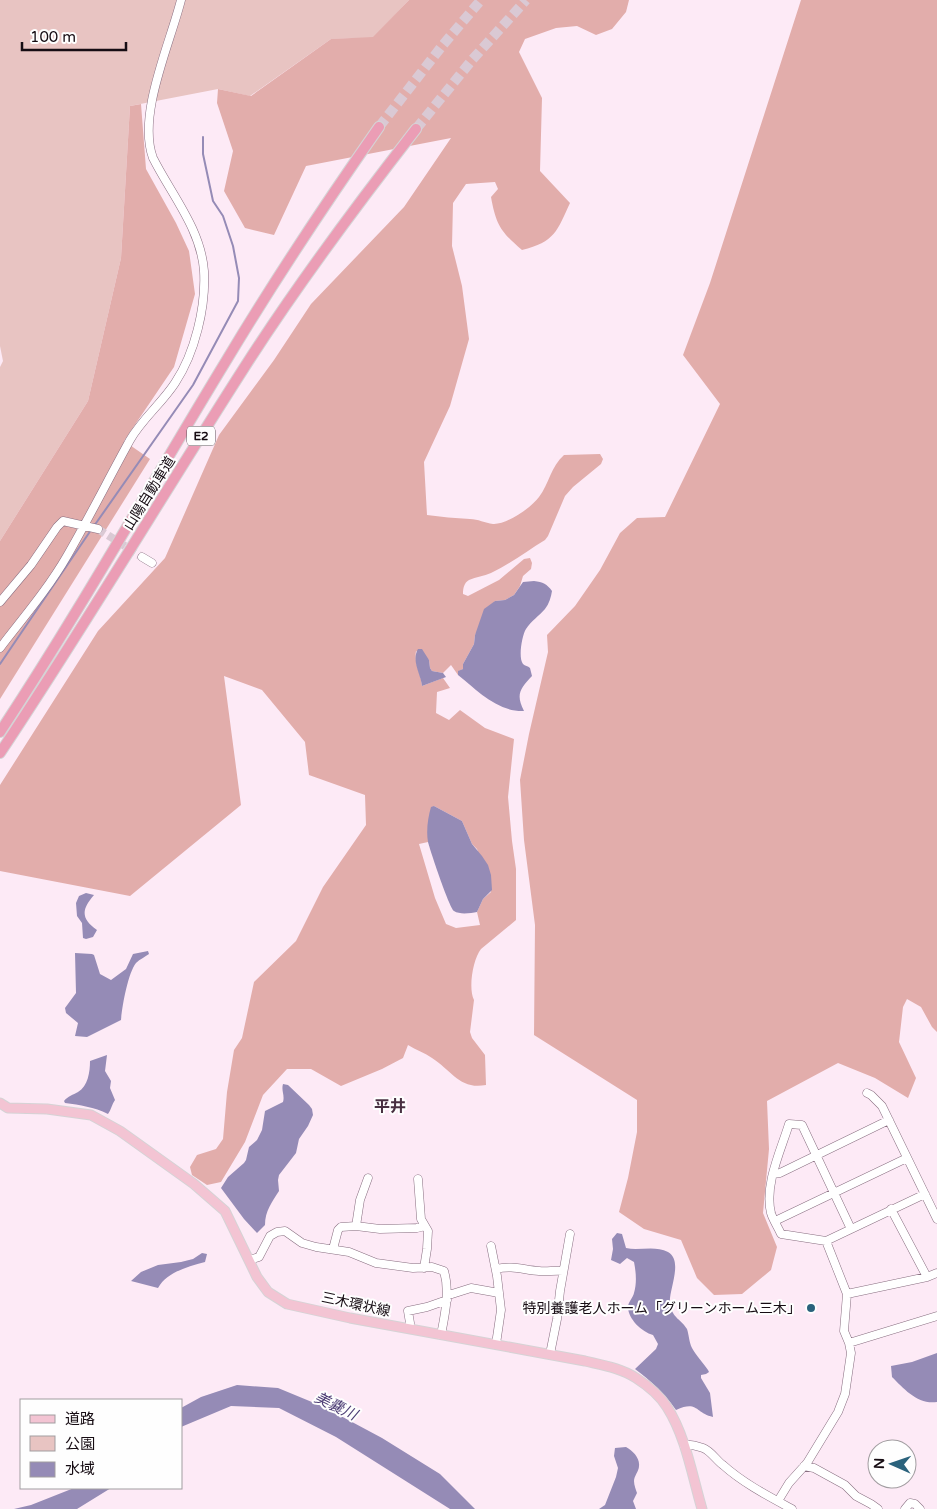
<svg xmlns="http://www.w3.org/2000/svg" width="937" height="1509" font-family="'Varela Round','Noto Sans JP',sans-serif">
  <style>
    .green { fill: #e8c4c2 }
    .forest { fill: #e2adab; fill-rule: evenodd }
    .water { fill: #958bb6 }
    .lines { fill: none; stroke-linecap: round; stroke-linejoin: round }
    .stream { stroke: #958bb6; stroke-width: 2 }
    .minor-tunnel { stroke: #dac9d4; stroke-width: 8; stroke-dasharray: 8 4; stroke-linecap: butt }
    .highway-tunnel { stroke: #dac9d4; stroke-width: 10; stroke-dasharray: 10 5; stroke-linecap: butt }
    .minor-casing { stroke: #886e80; stroke-width: 9 }
    .major-casing { stroke: #d5d3d5; stroke-width: 11 }
    .highway-casing { stroke: #d5d3d5; stroke-width: 12 }
    .minor { stroke: #fff; stroke-width: 8 }
    .major { stroke: #f3c4d3; stroke-width: 9 }
    .highway { stroke: #eb9db5; stroke-width: 10 }
    .poi-dot { fill: #2a627c; stroke: #fefefe; stroke-width: 2 }
    .labels { text-anchor: middle; stroke-width: 4; stroke-linejoin: round; paint-order: stroke }
    .shield { fill: #fefefe; stroke: #5c555a; stroke-width: 1 }
    .shield-label { font-size: 12px; font-weight: bold; fill: #160c13 }
    .street-label { font-size: 14px; fill: #160c13; stroke: #fefefe }
    .poi-label { font-size: 14px; fill: #160c13; stroke: #fefefe; text-anchor: end }
    .water-label { font-size: 15px; font-style: italic; fill: #4c3c74; stroke: #fefefe }
    .quarter-label { font-size: 16px; font-weight: bold; fill: #483041; stroke: #fefefe }
  </style>
  <rect width="100%" height="100%" fill="#fdeaf6"/>
  <!-- green -->
  <path class="green" d="M0 0H409L373 38 331 39 250 96 218 89 130 106 121 258 88 401 0 541V367L3 361 0 346Z"/>
  <!-- forest -->
  <path class="forest" d="M409 0H629L626 12 612 29 596 35 577 26 556 28 525 39 519 52 542 98 540 171 570 203C557 231 555 242 522 250 501 232 496 225 491 197L498 189 495 182 466 184 453 203 452 246 462 286 469 339 450 406 424 462 427 515C441 517 455 518 470 519 478 519 485 523 493 524 506 525 531 508 539 497 549 484 551 466 564 455L600 454 603 459 601 464 573 487 565 496 548 536 545 540C527 551 510 564 491 573 484 576 476 577 469 580 464 583 463 588 463 594L468 596 499 580 524 559 530 558 532 563 531 569 523 576 520 586 514 595 505 600 495 601 475 635 474 644 463 664V669L459 671 458 675 451 665 443 673 432 671 430 668 429 660 416 651C414 664 421 673 422 686L443 678 450 688 437 692 436 713 449 720 460 710 485 728 514 739 508 797 512 841 516 869V920L481 949C473 959 468 988 474 1000L470 1032 472 1038 485 1055 486 1085C460 1090 452 1071 432 1058 425 1053 416 1050 408 1045L403 1058 382 1069 341 1086 311 1069H287L263 1095 245 1142 221 1182 207 1185 192 1175 190 1167 197 1155 216 1149 223 1139 227 1092 234 1050 242 1038 254 982 296 941 323 887 366 825 365 795 309 775 305 742 262 690 224 676 241 805 130 896 0 871V785L98 631 165 558 219 435 274 360 311 304 404 207 451 138 306 166 274 235 245 228 224 191 233 151 217 103 218 89 251 96 331 39 373 37ZM434 806 462 821 472 844 477 849 491 892 483 899 477 912 480 925 456 928 446 924 435 898 419 844 428 842V823Z
    M801 0H937V1032L932 1027 921 1007 907 999 903 1007 899 1042 916 1078 908 1098 875 1078 838 1063 767 1101 769 1149 763 1213 777 1247 771 1270 742 1294 714 1295 697 1278 681 1240 644 1229 619 1212 628 1178 637 1132V1100L534 1035 535 925 524 840 520 780 529 734 548 652 547 635 575 606 600 570 620 533 637 518 665 517 720 404 683 355 710 283Z
    M141 104 146 169 176 223 189 251 195 294 174 367 124 441 150 459 0 699V541L88 401 121 258 130 106Z"/>
  <!-- water -->
  <path class="water" d="M534 581C543 582 547 584 552 591 551 597 549 604 545 609 539 616 531 621 526 629 522 635 518 658 523 664 525 666 528 666 530 668L532 676C521 688 515 694 524 711 497 712 477 690 458 675V671L463 669V664L474 644 475 635 484 609 495 601 505 600 514 595 523 582Z
    M418 649H422L429 660 430 668 432 671 443 673 446 677 422 686C421 674 411 661 418 649Z
    M434 806 462 821 472 844 482 856 488 865 491 875 492 890 483 899 477 912C471 913 460 915 454 911 449 907 430 850 428 842 426 831 428 817 431 807Z
    M86 893 94 895C82 909 80 918 97 930L93 937 86 939 83 938 82 923 77 916 76 903 79 896Z
    M148 951 149 954C145 957 140 959 136 963 128 973 122 1007 121 1020L87 1037 75 1036 78 1023 66 1013 65 1008 76 993 75 953 92 954 94 955 100 974 111 980 126 969 133 954Z
    M107 1055 105 1071 111 1081 110 1088 115 1100C112 1104 111 1110 108 1114 94 1107 80 1105 65 1103L64 1101C68 1096 73 1095 78 1092 88 1086 90 1072 90 1061Z
    M283 1084 288 1085 309 1105 312 1109 313 1115 308 1126 299 1139 296 1153 279 1175 278 1180 279 1191C272 1202 265 1211 265 1225L257 1233 244 1219 221 1188 228 1177 244 1163 246 1160 249 1147 257 1140 262 1130 265 1111 283 1102C285 1095 281 1091 283 1084Z
    M617 1233 622 1234 626 1248C639 1251 655 1245 668 1252 684 1261 668 1291 670 1304 672 1318 682 1320 687 1329 689 1335 689 1342 692 1348 696 1355 703 1363 708 1370L709 1372 706 1374 701 1375V1378L710 1393 713 1417C695 1413 698 1400 676 1410 664 1393 651 1381 635 1369L656 1349 658 1344 653 1335C642 1332 628 1319 628 1307 628 1302 633 1298 634 1293 637 1283 636 1272 634 1262L627 1258 620 1264 611 1260 613 1249 612 1239Z
    M202 1253 207 1254 205 1262C187 1267 167 1272 158 1288L131 1281 141 1272 158 1265 181 1262 193 1259Z
    M937 1353V1402C918 1405 904 1389 892 1377L891 1366 912 1362Z
    M237 1385 278 1388 324 1407 382 1438 440 1474 475 1509H450L336 1437 279 1408 231 1406 181 1427V1408L201 1397Z
    M626 1447C633 1451 640 1458 639 1466 639 1471 634 1476 634 1481 634 1485 636 1490 637 1493L633 1501 636 1509H599L605 1505 616 1477 618 1468 614 1456 615 1448Z
    M74 1488H111L77 1509H14L31 1505Z"/>
  <g class="lines">
    <!-- stream -->
    <path class="stream" d="M94 526 193 385 238 301 239 278 233 246 223 216 213 201 203 154V137
      M0 664 91 530"/>
    <!-- minor-tunnel -->
    <path class="minor-tunnel" d="M98 529 142 557"/>
    <!-- highway-tunnel -->
    <path class="highway-tunnel" d="M379 127 442 46 481 0
      M416 129 472 60 526 0"/>
    <!-- minor casing -->
    <g class="minor-casing">
      <path id="minor" d="M142 557 152 563
        M0 602 31 565 57 527 63 521 98 529
        M0 648C23 618 48 589 67 556 89 518 109 478 130 440 142 419 162 403 175 383 195 353 206 307 204 271 201 229 171 194 153 158 137 115 170 44 181 0
        M867 1093 871 1095 882 1106 937 1219
        M773 1174 780 1173 889 1120
        M418 1179 421 1219 428 1231 427 1249 424 1268
        M891 1209 927 1277
        M775 1221 907 1158
        M356 1226 360 1200 368 1178
        M851 1229 802 1125 789 1124C781 1150 764 1185 771 1213 773 1220 778 1227 781 1234L826 1241 847 1294 844 1331 849 1343 937 1316
        M826 1241 925 1194
        M491 1246 497 1276 501 1310 496 1344
        M333 1249 338 1230 341 1227 356 1226 380 1229 417 1228 425 1226
        M249 1260 259 1257 270 1236 277 1232 285 1231 302 1243 316 1247 349 1252 376 1263 413 1268 432 1267 444 1271C450 1292 445 1314 441 1335
        M496 1269C512 1265 524 1270 539 1271 547 1272 555 1270 563 1271
        M447 1294H452L471 1288 499 1293
        M847 1294 927 1277 937 1273
        M409 1329 410 1323 408 1311 427 1307 447 1300
        M550 1354 557 1319 560 1291 570 1234
        M684 1445C690 1444 697 1446 703 1448 711 1451 716 1460 723 1465 743 1483 768 1496 792 1509
        M804 1466 814 1468 845 1485 856 1496 871 1504 878 1509
        M778 1501 789 1483 807 1463 838 1412 845 1394 851 1353 849 1343
        M905 1509 910 1503 915 1504 920 1509"/>
    </g>
    <!-- major casing -->
    <g class="major-casing">
      <path id="major" d="M0 1103 8 1108 47 1109 91 1115 120 1131 194 1184 225 1211 257 1277 268 1292 287 1304 350 1318 585 1361C602 1365 621 1368 636 1378 647 1385 660 1396 667 1407 686 1437 692 1475 702 1509"/>
    </g>
    <!-- highway casing -->
    <g class="highway-casing">
      <path id="highway" d="M0 732C80 611 151 484 226 361 274 281 325 204 379 127
        M0 753C84 627 162 496 244 368 297 285 356 206 416 129"/>
    </g>
    <!-- minor -->
    <use href="#minor" class="minor"/>
    <!-- major -->
    <use href="#major" class="major"/>
    <!-- highway -->
    <use href="#highway" class="highway"/>
  </g>
  <!-- markers -->
  <circle class="poi-dot" cx="811" cy="1308" r="5"/>
  <g class="labels">
    <!-- shield labels -->
    <rect class="shield" x="187" y="426.5" width="28" height="19" rx="4"/>
    <g class="shield-label">
      <text x="201" y="440">E2</text>
    </g>
    <!-- street labels -->
    <g class="street-label">
      <text transform="translate(149 493) rotate(-58)" y="5">山陽自動車道</text>
      <text transform="translate(356 1304) rotate(12)" y="5">三木環状線</text>
    </g>
    <!-- poi labels -->
    <g class="poi-label">
      <text x="801" y="1313">特別養護老人ホーム「グリーンホーム三木」</text>
    </g>
    <!-- water labels -->
    <g class="water-label">
      <text transform="translate(336 1406) rotate(26)" y="5">美嚢川</text>
    </g>
    <!-- quarter labels -->
    <g class="quarter-label">
      <text x="390" y="1112">平井</text>
    </g>
  </g>
  <!-- legend -->
  <rect x="20" y="1399" width="162" height="90" fill="#fefefe" stroke="#a19da0"/>
  <rect x="30" y="1415" width="25" height="8" fill="#f3c4d3" stroke="#a19da0"/>
  <text x="65" y="1424" font-size="15" fill="#160c13">道路</text>
  <rect x="30" y="1436" width="25" height="15" fill="#e8c4c2" stroke="#a19da0"/>
  <text x="65" y="1449" font-size="15" fill="#160c13">公園</text>
  <rect x="30" y="1462" width="25" height="15" fill="#958bb6" stroke="#a19da0"/>
  <text x="65" y="1474" font-size="15" fill="#160c13">水域</text>
  <!-- north arrow -->
  <g transform="translate(892 1464) rotate(272)"><circle r="24" fill="#fefefe" stroke="#a19da0"/>
  <path d="M0-4L9 19L0 12L-9 19Z" fill="#2a627c"/>
  <text y="-8" font-size="14" font-weight="bold" text-anchor="middle" fill="#160c13">N</text>
  </g>
  <!-- scale -->
  <path d="M22 42v8h104v-8" fill="none" stroke="#160c13" stroke-width="2.5"/>
  <text x="30" y="42" font-size="15" fill="#160c13" stroke="#fefefe" stroke-width="4" paint-order="stroke">100 m</text>
</svg>
